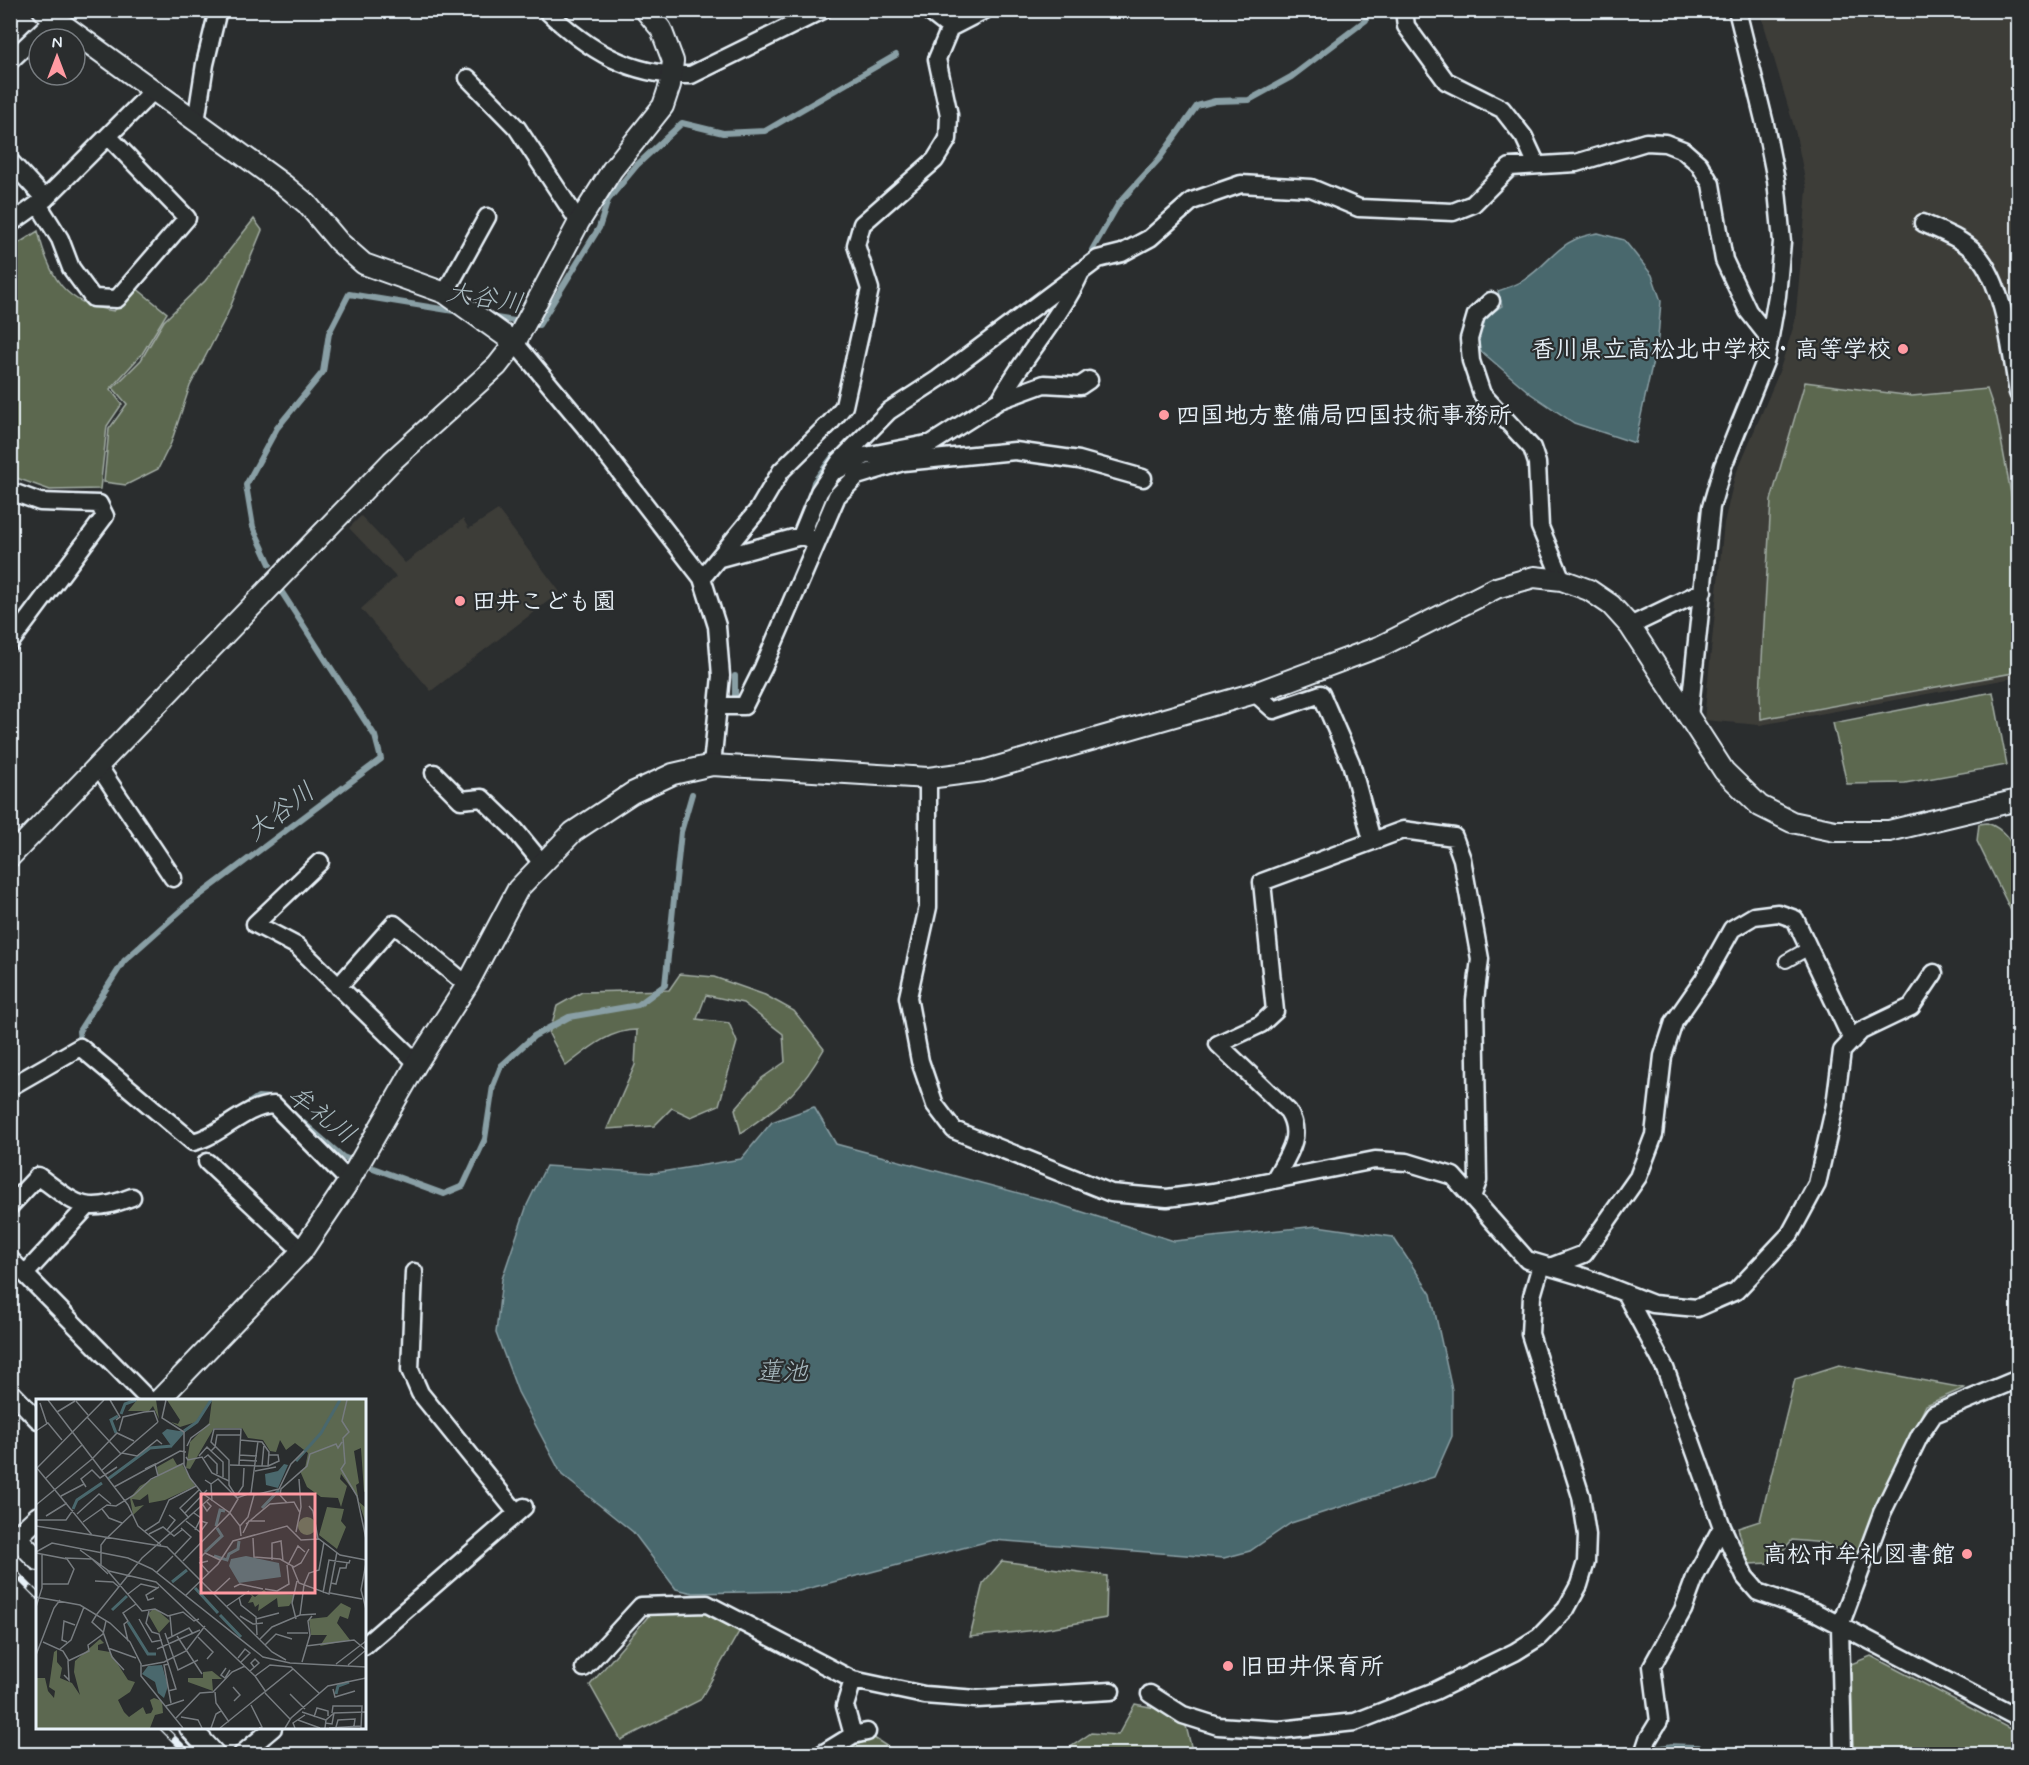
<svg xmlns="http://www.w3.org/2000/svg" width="2029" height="1765" font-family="Mynerve,'Klee One',sans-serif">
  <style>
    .built { fill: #3e3d39 }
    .green { fill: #5c6850; stroke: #a2aca4; stroke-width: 1.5 }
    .water { fill: #4a686d; stroke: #899fa5; stroke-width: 1.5 }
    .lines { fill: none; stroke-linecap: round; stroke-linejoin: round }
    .stream { stroke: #899fa5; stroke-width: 6 }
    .pedestrian-casing { stroke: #e8f1f8; stroke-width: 16 }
    .minor-casing { stroke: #e8f1f8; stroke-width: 21 }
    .tertiary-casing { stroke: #e8f1f8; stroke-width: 24 }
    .pedestrian { stroke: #2a2d2e; stroke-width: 12 }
    .minor { stroke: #2a2d2e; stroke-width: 16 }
    .tertiary { stroke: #2a2d2e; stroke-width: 20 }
    .rail-casing { stroke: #e8f1f8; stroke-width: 7 }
    .rail { stroke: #2a2d2e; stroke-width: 4.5; stroke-dasharray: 14; stroke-linecap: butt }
    .poi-dot { fill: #ff9aa2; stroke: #2a2d2e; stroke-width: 2 }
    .labels { text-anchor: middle; stroke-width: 4.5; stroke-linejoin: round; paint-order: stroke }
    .poi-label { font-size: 24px; font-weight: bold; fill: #e8f1f8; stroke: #2a2d2e; text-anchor: start }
    .water-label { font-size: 26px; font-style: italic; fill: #a9bac0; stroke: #2a2d2e }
    .inset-river { fill: none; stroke: #4a686d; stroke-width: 3 }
    .inset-road { fill: none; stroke: #767b7f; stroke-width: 1.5 }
    .view { fill: #ff9aa2; fill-opacity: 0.15; stroke: #ff9aa2; stroke-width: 3 }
    .inset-edge { fill: none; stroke: #e8f1f8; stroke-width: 3 }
  </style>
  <rect width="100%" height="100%" fill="#2a2d2e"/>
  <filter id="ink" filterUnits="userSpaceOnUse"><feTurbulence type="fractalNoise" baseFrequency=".0167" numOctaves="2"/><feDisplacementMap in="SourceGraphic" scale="12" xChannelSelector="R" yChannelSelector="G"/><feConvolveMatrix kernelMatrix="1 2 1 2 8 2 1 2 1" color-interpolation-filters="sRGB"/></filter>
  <g filter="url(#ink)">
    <!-- built -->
    <path class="built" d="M1760 11H2018V677L1760 725 1704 720 1724 523 1735 476 1778 375 1795 322 1804 228 1807 189 1795 130Z
      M498 510 560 592 431 691 361 609 396 577 349 528 361 516 405 563 463 519 469 529Z"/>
    <!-- green -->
    <path class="green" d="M254 219 262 230 227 315 190 386 171 443 158 469 126 485 104 482 109 429 127 404 113 388 141 360 164 321 205 281Z
      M38 231C49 276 64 305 114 311L136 288 167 313 142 354 110 389 122 404 107 426 100 489 50 490 11 476V248Z
      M1805 382 1912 396 1987 389 1997 418 2018 532V672L1761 719 1760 695 1771 500Z
      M1993 692 2007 765 1905 783 1847 784 1833 723Z
      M1987 823C2028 837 2019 891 2018 925L1977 841 1979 824Z
      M680 974 714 977 765 995 794 1011 824 1049C798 1095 783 1103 741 1133L735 1109 762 1078 785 1062 783 1034 743 1003 706 995 697 1019 729 1023 737 1042 719 1105 691 1117 672 1108 654 1126 607 1129 635 1065 637 1030C609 1030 588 1049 566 1066L549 1034 557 1006 582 992 669 990Z
      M1839 1365 1964 1388 1926 1405 1855 1559 1825 1543 1792 1540 1772 1563 1748 1564 1738 1528 1760 1521 1795 1379Z
      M1002 1561 1107 1576 1106 1618 1037 1630 970 1637 983 1583Z
      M700 1611 740 1630 700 1700 621 1740 590 1685 651 1613Z
      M1871 1656 2018 1733V1754H1853L1851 1664Z
      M1135 1704 1155 1708 1186 1726 1193 1754H1025L1042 1748H1069L1091 1733 1118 1735Z
      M874 1738 899 1754H858L850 1747Z"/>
    <!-- water -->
    <path class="water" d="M1598 233 1624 240 1652 275 1661 301 1658 338 1635 443 1574 423 1531 394 1474 345 1480 320 1502 306 1498 291C1506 288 1517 285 1524 280 1554 260 1558 239 1598 233Z
      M814 1107 836 1144 1048 1201 1174 1241 1317 1226 1393 1237 1431 1294 1452 1390V1436L1434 1477 1291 1523 1250 1551 1224 1558 993 1540 799 1591 693 1593 676 1589 633 1532 562 1475 518 1392 496 1333 502 1279 527 1205 546 1166 655 1173 741 1159 772 1122Z
      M1671 1744 1699 1745 1716 1754H1649L1650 1748Z"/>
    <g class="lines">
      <!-- stream -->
      <path class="stream" d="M1092 250 1119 203 1159 159 1197 106 1215 101 1249 100 1291 77 1366 20 1367 10
        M490 317 539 325 599 228 608 200 637 165 682 123 723 133 765 131 896 55
        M811 493 814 482 833 456
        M270 564 253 527 246 485 277 428 323 372 329 333 349 294 460 312
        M735 704V676
        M80 1041 79 1031 124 961 188 904 381 759 375 736 281 591
        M243 1107 258 1097 272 1098
        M299 1119 343 1157 444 1194 463 1186 485 1139 493 1086 501 1066 534 1036 569 1017 638 1005 665 985 681 832 692 794"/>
      <!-- pedestrian casing -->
      <g class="pedestrian-casing">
        <path id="pedestrian" d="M1786 961 1809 948"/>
      </g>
      <!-- minor casing -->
      <g class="minor-casing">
        <path id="minor" d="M546 10C588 50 631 77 691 75L823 10
          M927 10 950 28 985 10
          M1404 10 1406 26 1446 81 1502 109 1524 137 1537 165
          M10 61 54 19 58 10
          M468 78 517 128 579 222
          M196 122 205 64 218 10
          M10 161 45 199
          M38 204 60 239 71 268 93 298 117 299 187 218 109 137
          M1923 223C1941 231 1962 239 1976 253 2005 285 2011 352 2018 393
          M10 224 45 199 152 92
          M445 293 487 217
          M1491 301 1476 315 1469 339 1471 361 1482 394 1532 448 1537 463 1540 527 1562 580
          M515 343 585 427 702 578 717 626 721 676 712 765
          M1000 400C1024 355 1060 319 1081 272
          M838 470 865 456 932 443 1000 400 1044 384 1080 386 1089 380
          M10 491 40 502 99 504 105 516 10 643
          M801 536 819 492 840 461 889 411 938 379 1098 259 1122 253 1150 238 1192 201 1241 184 1311 188 1359 208 1453 212 1473 204 1510 167 1576 163 1646 142 1665 143 1683 150 1699 164 1711 184 1724 260 1748 311 1770 339
          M720 558 801 536 811 539
          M702 578 758 510 781 471 831 422 844 406 870 289 856 245 862 224 935 160 948 139 949 115 937 59 950 28
          M1630 626 1703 591
          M1255 693 1274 710 1321 694 1351 763 1372 840
          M718 706H744L763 668 837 496 857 476 903 462 1015 451 1079 460 1143 478
          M1689 717 1711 507 1723 466 1766 359 1777 296 1782 242 1776 180 1765 124 1737 10
          M99 767 173 878
          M434 773 461 800 482 798 515 830 542 863
          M928 778V907L908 997 920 1061 935 1105 954 1130 1111 1193 1167 1198 1213 1192 1375 1160 1407 1162 1453 1176 1527 1260 1584 1277 1653 1304 1697 1308 1736 1291 1790 1234 1817 1184 1835 1105 1842 1051 1861 1031 1911 1007 1934 973
          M320 862 255 924 297 946 417 1063
          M338 987 394 924 467 985
          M10 1087 80 1047 193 1142C223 1135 243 1106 274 1105L349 1181
          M207 1162 302 1251
          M1274 1180C1287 1156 1304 1137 1288 1111L1218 1044 1261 1024 1275 1011 1262 882 1403 830 1454 837 1462 859 1480 959 1475 1000 1478 1181 1472 1197
          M10 1206 38 1176C76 1204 84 1216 132 1197
          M10 1259 149 1400
          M1550 1267 1584 1254 1638 1177 1654 1135 1663 1056 1674 1022 1704 979 1732 929 1754 916 1778 913 1795 919 1852 1040
          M414 1272 410 1370 420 1393 517 1513
          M25 1274 86 1208
          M1625 1293 1665 1368 1722 1527 1745 1577 1758 1592 1815 1612 2018 1718
          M10 1391 38 1420
          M364 1646 524 1507
          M584 1668 641 1606 707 1604 853 1680 924 1695 977 1699 1111 1691
          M1150 1694 1183 1715 1218 1726 1280 1730 1355 1722 1435 1691 1515 1652 1539 1637 1566 1609 1579 1585 1586 1562 1587 1535 1581 1496 1530 1334 1532 1296 1541 1265
          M853 1735 845 1706 853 1680
          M242 1754 273 1728
          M822 1754 853 1735 867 1732
          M1643 1754 1648 1739 1659 1721 1652 1666 1683 1610 1696 1575 1722 1527
          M1843 1754 1840 1626 1882 1513 1920 1435 1934 1414 2018 1379"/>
      </g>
      <!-- tertiary casing -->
      <g class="tertiary-casing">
        <path id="tertiary" d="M43 10 284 185 307 204 339 242 364 264 445 293 515 343
          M10 857 392 461 497 366 515 343 579 222 612 170 663 106 670 85 673 61 661 29 645 10
          M159 1400 302 1251 349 1181 417 1063 467 985 518 889 573 832 632 793 673 774 712 765 928 778 983 771 1255 693 1381 646 1496 588 1534 577 1562 580 1589 590 1611 605 1630 626 1724 771 1760 806 1792 822 1835 831H1889L2018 800
          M10 1531 38 1560
          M10 1543 38 1517
          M190 1728 214 1754"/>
      </g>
      <!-- pedestrian -->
      <use href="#pedestrian" class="pedestrian"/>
      <!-- minor -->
      <use href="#minor" class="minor"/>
      <!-- tertiary -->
      <use href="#tertiary" class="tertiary"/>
      <!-- rail casing -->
      <g class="rail-casing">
        <path id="rail" d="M10 1568 38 1596
          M163 1728 189 1754"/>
      </g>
      <!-- rail -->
      <use href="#rail" class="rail"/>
    </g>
  </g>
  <!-- markers -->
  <g class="poi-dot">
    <circle cx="1903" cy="349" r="6"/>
    <circle cx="1164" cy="415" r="6"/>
    <circle cx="460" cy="601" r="6"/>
    <circle cx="1967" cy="1554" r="6"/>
    <circle cx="1228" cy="1666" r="6"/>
  </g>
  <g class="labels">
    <!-- poi labels -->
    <g class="poi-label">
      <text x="1891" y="357" text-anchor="end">香川県立高松北中学校・高等学校</text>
      <text x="1176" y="423">四国地方整備局四国技術事務所</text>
      <text x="472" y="609">田井こども園</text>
      <text x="1955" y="1562" text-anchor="end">高松市牟礼図書館</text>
      <text x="1240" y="1674">旧田井保育所</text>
    </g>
    <!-- water labels -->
    <g class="water-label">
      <text transform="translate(485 297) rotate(9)" y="9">大谷川</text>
      <text transform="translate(280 811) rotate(-37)" y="9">大谷川</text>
      <text transform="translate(322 1114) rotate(37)" y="9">牟礼川</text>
      <text x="782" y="1380">蓮池</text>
    </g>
  </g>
  <!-- overview -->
  <g transform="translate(36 1399)">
    <rect width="330" height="330" fill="#2a2d2e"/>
    <path d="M101 1H120L123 20 117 7 113 12H92ZM131 1H174L160 23 144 28 135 23 142 25 144 21ZM176 1H330V92L328 93 325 49 318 52 323 84 320 86 323 103 330 109V125L321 97 305 75 304 80 311 87 305 108 302 99 285 98 271 88 264 72 269 69 272 54 259 44 250 51 244 41 240 53 234 52 227 41 212 39 206 29H178L154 70 150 69 154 43 173 24ZM137 59 141 66 146 65 159 87 129 101 113 104 112 95 104 101 96 100 99 108 108 106 97 116 94 99 104 87 122 77 121 68ZM291 108 308 110 305 122 310 128 301 150 283 136ZM262 127a9 9 0 1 1 18 0a9 9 0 1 1-18 0ZM228 191 232 195 257 196V201L253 207 242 208 241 199 222 212 223 205 219 208 217 203 212 204 216 197 212 193 219 198ZM305 204 315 209 312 220 304 217 301 224 314 241 284 247 291 236H275L273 220 291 218ZM116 211H121L134 222 123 234 112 215ZM64 240 68 244 62 246V251L74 253 92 281 99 283 94 293 82 301 88 313 93 318 107 308 110 315 115 314 117 310 114 301 118 299 126 302 127 314 119 316 114 329H0V279H9L12 292 18 299 19 292 13 288 18 253 21 251V263L26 269 24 279 36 284 44 296 38 273 39 262ZM176 272 186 280H176L177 292 152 283V279H167V273Z" fill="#5c6850"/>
    <path d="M131 30 143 32 151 31 136 48 126 34ZM248 65 252 66 242 89 230 86 229 75 242 72ZM210 157 243 164 245 178 203 184 193 167 195 160ZM126 266 132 287 128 299 122 294 119 283 106 275 112 267Z" fill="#4a686d"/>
    <path class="inset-river" d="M85 15 89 5 100 1M148 32 161 23 175 1M80 34 75 21 82 17M260 62 285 34 304 1M72 80 114 49 136 47M226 109 243 91M37 110 41 101 66 84M180 127 184 111 189 112M169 153 186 137 181 129M178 157 191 161 193 155 202 150 203 142M136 183 151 171M159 189 182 214M76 211 91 197M184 216 205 238M92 223 112 255H120M300 295 302 287 313 283"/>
    <path class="inset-road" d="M12 1 92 106 102 127 125 146M74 1 84 18 80 21M130 1 126 19 148 33V66L154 79 166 94 194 114 204 127 205 137M311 1 306 22 313 33 307 39 309 64 305 70 321 97 330 140M40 2 52 16M4 4 11 25M21 13 39 2M51 18 85 55M0 32 12 24 26 41M83 32 87 18 108 13 118 12 122 23M151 47 155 39 174 25M179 48 181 36H205M175 52 187 63V78M86 54 101 57 121 41 126 45M203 56 221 57M163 57 171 48 175 52 179 48M150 58 152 61 166 58 176 74 193 82M168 59 172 56 181 65V75M203 61 221 62M194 66 232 67 233 53 226 43 204 41M226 67 228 45M232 67 243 62 242 56H233M0 68 56 136M0 70 68 1M109 70 119 65 122 77M65 72 122 23M219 72 240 68M10 79 46 46M169 81 175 85 176 102M175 85 182 80 201 99 215 94 222 42M50 88 45 80 56 71 64 79 81 68M78 88 144 52 150 53M215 94 218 96 243 90 255 65 268 52M201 96 207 87 208 69M25 97 48 85M251 104 244 96 245 90 271 67 274 55 300 45 302 49 306 43M0 106 56 60 81 34 98 42M167 106 171 112 175 107 171 103M273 107 277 112 282 140M66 110 73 119 86 124M149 114 171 91M158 114 165 119 159 131M41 115 63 95 75 105M10 117 31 104M153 119 144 109 163 91M0 121H30L37 111M150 122 164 133 171 124 165 122M47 123 71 106 80 107 98 96 115 80 148 64M210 125 234 105 258 103 264 114M0 127 131 148 236 253 250 261M204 127 212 118 218 96M131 131 139 121 133 116M109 132 123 123 133 101 160 87M260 133 265 108 263 80M207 134 213 122H229M113 135 127 128 138 137 147 130M72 138 96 115M217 139 218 158 244 160 258 168 265 164 273 150M44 151 73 172 120 183 219 277 234 266 255 268 283 294M0 153 16 144 92 159 116 170 227 258 254 264 330 268M0 154 31 160 38 170 32 185H6M139 155 155 138 145 129M29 159 56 160M164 159 169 154 184 161M56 160 72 175M236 161V144L245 142 247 162M147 162 193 115 202 100 193 86V61L175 43 178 30H205L203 66M172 162 164 164 173 174M330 164 325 191 330 210M65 166V146L71 138M252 166 262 147 269 153M256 167 263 184 293 195 301 153M71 171 106 212 119 210 132 217 147 213 158 222 163 220M120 174 137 157M59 182 77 183 83 188M295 184 300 185 304 169H310L311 164M198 188 204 185 227 190M229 190 241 192 253 185 251 166M178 194 194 179M287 194 293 161 313 164 314 161M294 194 326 200M92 195 105 185 122 189M149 197 182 165 197 142 251 127 265 141 283 140 304 156 330 161M0 198 44 206 74 224 94 243 105 265V277L147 329M203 198 205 206 220 218 221 236M118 199 112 201 110 196 123 188M191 207 213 192M0 208 6 189V156M113 212 110 224 116 233 123 235 140 290 132 292M61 215 106 159 173 100M61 215 56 223 67 233 76 258 88 271M264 216 268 186 273 174 283 171 288 143M134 217 136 238M204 217 217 225 227 224M103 220 116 243 126 241M220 220 243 214M260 220 256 204 261 182M129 234 142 271 162 261M251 234H272M141 237 166 275M162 238 177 253 171 260M131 240 153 229 157 235M224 240 236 228 264 216 280 215M92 242 88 225 92 222 87 214 100 205M7 243 27 252 33 262M31 243 26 241 28 222 39 226M229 246 240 235 256 240M270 247 318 241 330 251M72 249 100 259M24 250 35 241 48 208M121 250 164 231M0 256 18 209 24 201M202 259 209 250 214 254 205 263M266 263 274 236 272 222 276 217M133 265 128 266 135 304M300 265 330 242M312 266 330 251M106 267 128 263 150 252 169 227M190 269 185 276 189 279 194 271M214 272 223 264 219 260 215 264 218 268M28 276 33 281 32 262 53 252 52 246 67 235 70 222M219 277 230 293M197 288 204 296 198 302M297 290 299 298 319 292M179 293 180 304 193 323M229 294 254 320M254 295 269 310M215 306 226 328 223 329M130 307 148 301M266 313 290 321M296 314 297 307H326L325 329M145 318 162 321 166 329M278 318 281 309 292 312V317M140 319 164 294 177 293 196 273 209 267M262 321 284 329M289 324 296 325 298 314M300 328 302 321 319 320 318 327M175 329 180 315 185 312M184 329 257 270M249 329 255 319 292 287 330 279M259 329 257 324 269 316M289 329 290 321 298 314 330 313M293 329 325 327"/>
    <path class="view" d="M165 95H279V194H165Z"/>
    <rect width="330" height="330" class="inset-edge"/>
  </g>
  <!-- margin -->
  <rect width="2029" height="1765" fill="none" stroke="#2a2d2e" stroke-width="36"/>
  <rect x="18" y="18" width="1993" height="1729" fill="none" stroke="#e8f1f8" stroke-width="2" filter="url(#ink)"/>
  <!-- north arrow -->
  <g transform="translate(57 57)"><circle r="28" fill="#2a2d2e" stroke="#767b7f" stroke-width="1.5"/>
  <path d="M0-4.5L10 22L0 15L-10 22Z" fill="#ff9aa2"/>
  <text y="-9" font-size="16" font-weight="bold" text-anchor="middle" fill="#e8f1f8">N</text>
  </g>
</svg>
